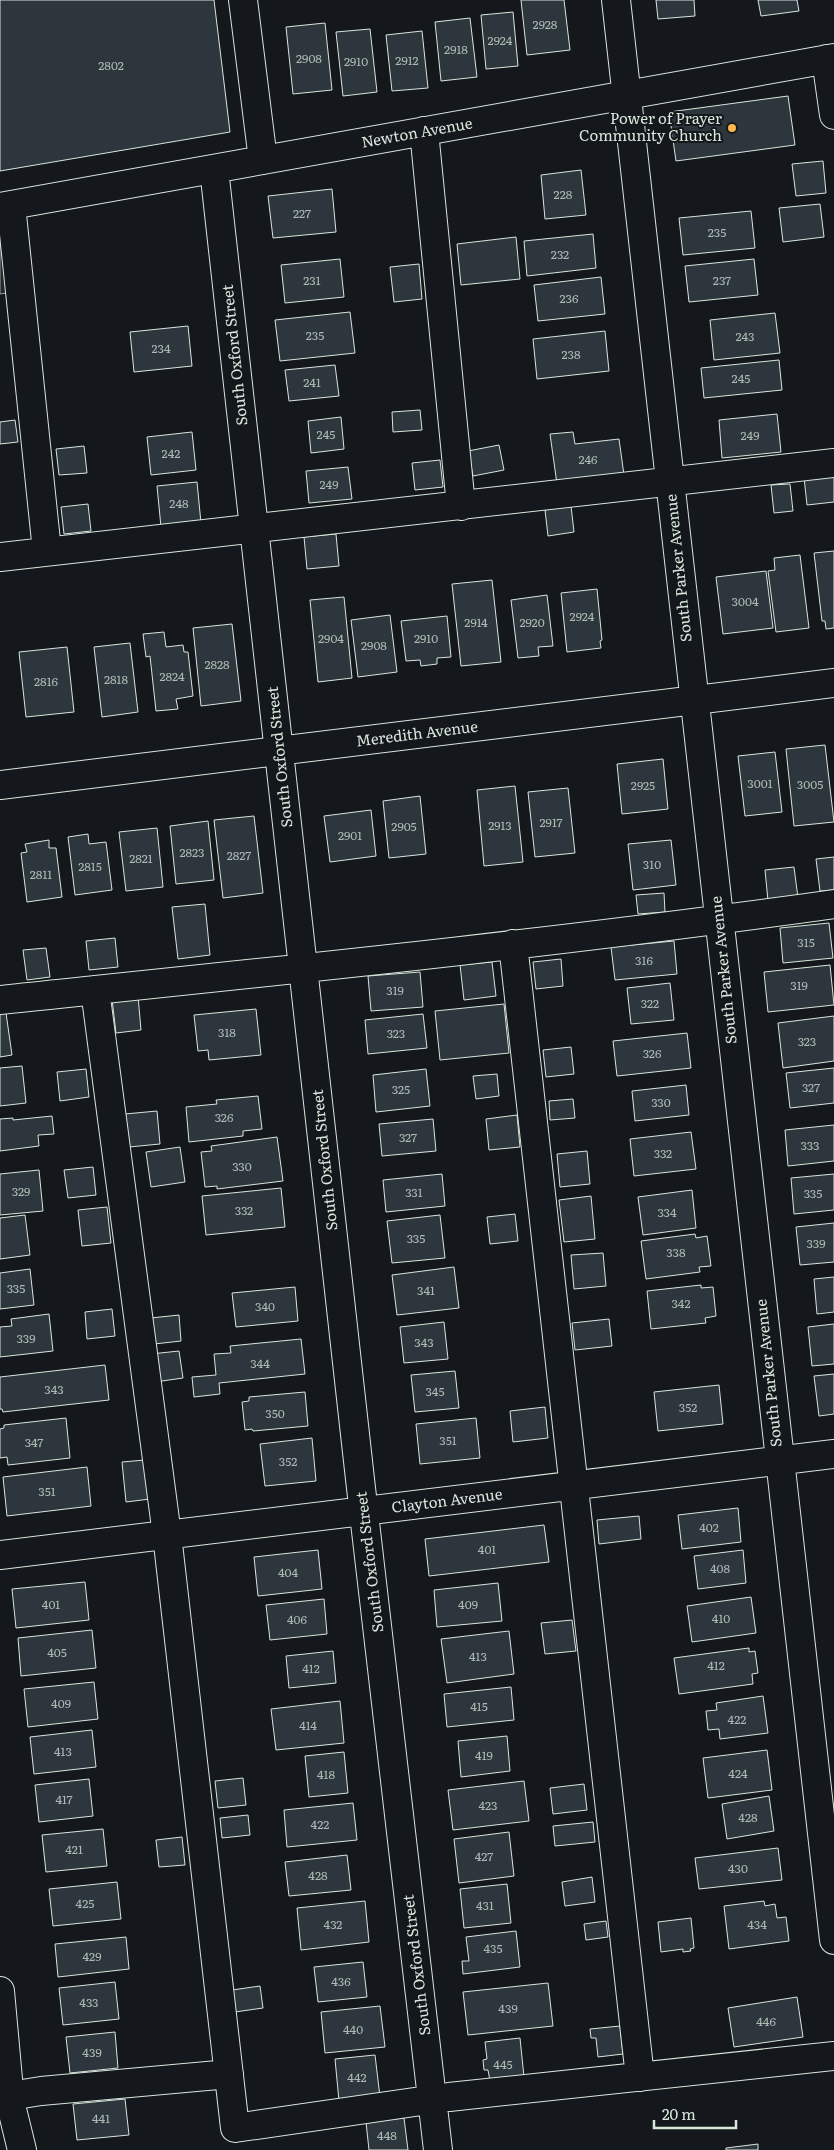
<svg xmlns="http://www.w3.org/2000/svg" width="834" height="2150" font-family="Literata,serif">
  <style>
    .parking { fill: #24282b; stroke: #939e99 }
    .building { fill: #2c363c; stroke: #d8e6dc }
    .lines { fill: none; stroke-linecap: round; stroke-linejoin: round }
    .minor-casing { stroke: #d8e6dc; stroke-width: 30 }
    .major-casing { stroke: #d8e6dc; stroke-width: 30 }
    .minor { stroke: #14181c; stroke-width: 28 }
    .major { stroke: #14181c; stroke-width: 28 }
    .poi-dot { fill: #ffb74d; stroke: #14181c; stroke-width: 2 }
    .labels { text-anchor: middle; stroke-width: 4; stroke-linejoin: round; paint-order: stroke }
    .number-label { font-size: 12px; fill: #adbab4 }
    .poi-label { font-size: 15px; fill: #d8e6dc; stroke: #14181c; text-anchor: end }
    .street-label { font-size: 15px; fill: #d8e6dc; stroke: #14181c }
  </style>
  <rect width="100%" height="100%" fill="#14181c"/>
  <!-- parking -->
  <path class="parking" d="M0 240 7 293 0 294Z"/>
  <!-- building -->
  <path class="building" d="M0 0H214L230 132 0 171Z
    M521 0H564L570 50 527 55Z
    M656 0H694L695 16 658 19Z
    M758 0H797L799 11 761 16Z
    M513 12 518 66 486 69 481 15Z
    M470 18 477 77 441 81 435 22Z
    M325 23 332 90 293 94 286 27Z
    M370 29 377 92 343 96 336 32Z
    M422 31 428 88 392 91 386 35Z
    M788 96 795 145 676 161 669 112Z
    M823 161 826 193 796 196 792 164Z
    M581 170 586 215 545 219 541 175Z
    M332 189 336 232 273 238 268 196Z
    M820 204 824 237 783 242 779 208Z
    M751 211 755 248 683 255 679 218Z
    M593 234 596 268 527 276 524 241Z
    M516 237 520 279 461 285 457 244Z
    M340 259 344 297 285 303 281 265Z
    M754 259 758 295 689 302 685 266Z
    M419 264 422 299 394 302 390 267Z
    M601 277 605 314 538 321 534 285Z
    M350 312 355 353 280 361 275 320Z
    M775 313 780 353 714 360 710 320Z
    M188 326 192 366 134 372 130 332Z
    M605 331 609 371 537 379 533 339Z
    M779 360 782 390 704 398 701 368Z
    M335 365 339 396 289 401 285 370Z
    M420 410 422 430 393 432 392 412Z
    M777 414 781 452 722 458 719 420Z
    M341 417 344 449 311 453 308 421Z
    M15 420 18 442 0 444V422Z
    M192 432 196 470 151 475 147 437Z
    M573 432 575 444 619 439 624 475 557 484 550 434Z
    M499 445 504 470 473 476 468 451Z
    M84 446 87 473 59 475 56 449Z
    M440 460 443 487 415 490 412 463Z
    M348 467 352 499 309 503 306 471Z
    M834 476V502L807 505 804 477Z
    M197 482 201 523 161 527 157 486Z
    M790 484 793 511 774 513 771 485Z
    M88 504 91 531 64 534 61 507Z
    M571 506 574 532 548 536 545 510Z
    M336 534 339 566 307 569 304 537Z
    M834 551V628L826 629 825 621H822L814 553Z
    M800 555 809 628 776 632 768 571 775 570 774 558Z
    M766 571 773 628 723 634 716 577Z
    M492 580 501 662 461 666 452 584Z
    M597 589 602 640 600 641 601 648 567 652 561 593Z
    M547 595 553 646 538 647 539 656 518 658 511 600Z
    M344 597 352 678 318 682 310 600Z
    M390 615 397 672 358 677 351 620Z
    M447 616 451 657 437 658V664L421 666 420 660 406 661 401 621Z
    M232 624 241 701 201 706 193 628Z
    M164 632 166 647 183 645 184 652H188L193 696 176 699 178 709 156 711 150 656 146 657 143 634Z
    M130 643 138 712 102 717 94 647Z
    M67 647 74 712 26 717 19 652Z
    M825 745 834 822 794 826 786 749Z
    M775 752 782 812 745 816 738 756Z
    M663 759 668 809 622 814 617 764Z
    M515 786 523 862 484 866 477 790Z
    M568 788 575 853 535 857 528 792Z
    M420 796 426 854 389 858 383 801Z
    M371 810 376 856 330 862 324 816Z
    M254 816 263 893 223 898 214 820Z
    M208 821 214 880 176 884 170 826Z
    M157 828 163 887 126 891 119 832Z
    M88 834 89 844 106 842 112 890 75 895 68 837Z
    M49 840V848H56L62 897 27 902 21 853 27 852 25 844Z
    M671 840 676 885 633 890 628 844Z
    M834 857V890L820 891 816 859Z
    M794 867 798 898 768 901 765 870Z
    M664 893 665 912 638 914 636 895Z
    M205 904 210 955 178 959 172 907Z
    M829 923 833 958 783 963 780 928Z
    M115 938 118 967 89 970 86 941Z
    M674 941 677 974 615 980 611 947Z
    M46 948 50 977 27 980 23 950Z
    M561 959 563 986 536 989 533 962Z
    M492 962 496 996 464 1000 460 965Z
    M830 965 834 1005 768 1012 764 972Z
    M420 972 423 1007 371 1011 368 976Z
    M670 983 674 1020 631 1024 627 988Z
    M138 996 141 1030 116 1033 112 999Z
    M504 1004 509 1053 440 1060 435 1011Z
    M256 1009 261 1055 209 1060 208 1050 198 1051 194 1015Z
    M6 1013 12 1055 0 1057V1014Z
    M423 1014 427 1048 368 1054 365 1020Z
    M834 1016V1061L783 1068 778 1023Z
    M687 1033 691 1068 617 1076 613 1041Z
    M571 1047 574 1074 546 1077 543 1050Z
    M22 1066 26 1103 0 1106V1068Z
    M834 1068V1103L790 1108 786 1073Z
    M86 1069 89 1097 60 1101 57 1072Z
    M426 1069 430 1106 376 1112 373 1075Z
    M497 1074 499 1096 476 1099 473 1076Z
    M686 1085 689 1115 635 1121 632 1091Z
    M258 1096 262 1129 243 1131V1136L189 1142 186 1107 217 1104 216 1100Z
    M573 1099 575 1118 550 1120 549 1101Z
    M157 1111 160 1144 129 1147 125 1114Z
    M517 1115 520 1147 489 1150 486 1119Z
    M52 1116 54 1134 38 1135 39 1146 0 1151V1119L13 1118V1120Z
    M433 1119 436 1151 382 1156 379 1124Z
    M834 1125V1161L788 1166 785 1130Z
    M691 1132 696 1169 634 1176 630 1139Z
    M277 1137 283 1181 217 1189V1186L205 1187 201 1152 212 1151 211 1146Z
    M180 1147 185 1182 151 1187 146 1152Z
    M587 1151 590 1184 560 1187 557 1154Z
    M93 1167 96 1195 68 1198 64 1170Z
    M39 1170 43 1211 0 1215V1174Z
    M442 1174 445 1206 386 1212 383 1180Z
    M834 1174V1210L794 1214 791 1178Z
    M281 1188 285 1227 206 1235 202 1196Z
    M692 1190 696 1228 643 1235 638 1197Z
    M591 1196 595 1239 564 1242 559 1200Z
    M107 1207 111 1243 82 1246 78 1210Z
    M515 1214 518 1241 490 1244 487 1217Z
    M25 1215 30 1255 0 1259V1218Z
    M440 1215 445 1258 392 1263 387 1221Z
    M834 1223V1262L800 1265 796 1227Z
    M695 1234 696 1238 707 1236 711 1266 699 1267 700 1272 646 1279 641 1241Z
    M603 1253 606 1286 574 1289 571 1255Z
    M454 1267 459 1308 397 1315 392 1275Z
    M30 1269 34 1305 0 1309V1273Z
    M834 1277V1312L817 1314 814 1279Z
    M701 1285V1288L713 1287 716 1316 705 1318 706 1323 651 1329 647 1291Z
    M295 1287 298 1321 236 1327 232 1293Z
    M112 1309 115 1336 87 1339 85 1312Z
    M49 1314 53 1351 0 1357V1327L12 1326 11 1319Z
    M179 1315 181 1341 154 1344 151 1318Z
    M609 1319 612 1346 575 1350 572 1323Z
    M444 1322 448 1359 404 1363 400 1327Z
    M834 1324V1364L812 1366 808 1327Z
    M301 1339 305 1374 219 1383 220 1394 194 1397 192 1377 216 1375 214 1354 231 1353 230 1346Z
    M179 1351 183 1378 155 1382 151 1354Z
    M105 1365 109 1400 3 1412 2 1409H0V1377Z
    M455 1371 459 1408 415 1412 411 1375Z
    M834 1374V1414L819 1416 814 1376Z
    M719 1385 723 1424 658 1431 654 1392Z
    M305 1392 308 1426 253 1431 252 1429 245 1430 242 1402 249 1401V1397Z
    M545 1407 548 1438 513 1442 510 1411Z
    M66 1418 70 1458 8 1465 7 1457 0 1458V1429L4 1428V1425Z
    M476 1418 480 1458 420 1464 416 1424Z
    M312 1438 316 1481 265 1486 260 1444Z
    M145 1460 150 1499 126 1502 122 1462Z
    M87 1467 91 1506 7 1516 3 1477Z
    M738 1508 741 1542 682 1549 678 1515Z
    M639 1516 641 1539 599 1544 597 1520Z
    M544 1525 549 1562 429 1576 425 1539Z
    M318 1550 322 1589 258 1596 254 1557Z
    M743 1550 746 1583 698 1589 694 1556Z
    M85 1582 89 1620 16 1628 12 1589Z
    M498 1583 502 1621 437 1627 434 1590Z
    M751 1597 756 1633 692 1642 687 1606Z
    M324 1599 327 1634 270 1640 266 1605Z
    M572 1620 576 1651 545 1654 541 1623Z
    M92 1630 96 1668 21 1676 18 1638Z
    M509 1631 514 1674 447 1683 441 1639Z
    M749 1648V1652L755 1651 758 1673 752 1674 753 1684 679 1694 674 1658Z
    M333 1651 336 1683 289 1688 286 1656Z
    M94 1682 98 1719 28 1727 24 1689Z
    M511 1687 514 1720 447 1727 444 1694Z
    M763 1696 768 1733 720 1739 719 1729 708 1730 706 1711 717 1710 716 1703Z
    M340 1701 344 1743 276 1750 271 1709Z
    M92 1730 96 1767 34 1774 30 1737Z
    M507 1736 510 1771 461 1777 458 1741Z
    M767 1750 772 1790 708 1798 703 1758Z
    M344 1752 348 1793 309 1797 305 1756Z
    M243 1778 246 1805 218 1808 215 1781Z
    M89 1779 93 1816 39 1822 35 1785Z
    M524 1781 529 1821 453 1830 448 1790Z
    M584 1784 587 1810 553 1814 550 1788Z
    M769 1796 774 1831 727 1839 722 1804Z
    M353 1803 357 1840 287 1847 284 1810Z
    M248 1815 250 1835 222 1838 220 1818Z
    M593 1822 595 1842 555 1846 553 1826Z
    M103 1829 107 1866 46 1872 42 1835Z
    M509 1832 514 1876 459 1883 454 1839Z
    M182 1837 185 1865 159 1867 156 1840Z
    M778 1848 782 1880 699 1889 695 1858Z
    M347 1855 351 1890 289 1896 285 1862Z
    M592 1877 595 1902 565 1906 562 1882Z
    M117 1882 121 1919 53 1926 49 1889Z
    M507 1884 511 1923 464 1928 460 1889Z
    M365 1901 369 1942 301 1950 297 1908Z
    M764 1901 765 1906 775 1904 777 1918 786 1917 789 1941 729 1949 724 1906Z
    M691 1918 694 1948 690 1949 691 1951 683 1952V1949L661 1952 658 1922Z
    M606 1921 608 1937 586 1940 584 1924Z
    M516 1931 520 1967 463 1974 462 1961H469L466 1937Z
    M126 1937 129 1969 58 1977 55 1944Z
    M363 1962 367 1997 318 2002 314 1967Z
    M115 1982 119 2019 63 2025 59 1988Z
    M548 1983 553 2026 468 2035 463 1992Z
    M260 1986 263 2008 235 2012 232 1990Z
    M797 1997 803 2037 734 2047 728 2008Z
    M380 2006 385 2047 325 2053 321 2012Z
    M620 2026 623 2054 598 2057 596 2038H591L590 2029Z
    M115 2032 118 2068 70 2073 66 2037Z
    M520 2038 524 2077 490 2081 488 2070H484L483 2060 487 2059 485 2042Z
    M375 2055 380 2097 339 2101 335 2059Z
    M125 2099 129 2135 77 2140 73 2104Z
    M404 2118 408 2150H369L366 2122Z
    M758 2144V2150H726V2148Z"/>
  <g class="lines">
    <!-- minor casing -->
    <g class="minor-casing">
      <path id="minor" d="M243 0 263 160
        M616 0 834 1940
        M826 59 834 115
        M424 131 461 506
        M214 169 361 1488 438 2150
        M11 205 47 551
        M0 207 834 58
        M0 557 834 463
        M0 785 834 683
        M513 944 640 2077
        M95 990 167 1535 235 2128 449 2097 834 2056
        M0 1000C278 971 557 943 834 904
        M0 1555 834 1454
        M10 2096 41 2091 229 2074"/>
    </g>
    <!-- major casing -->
    <g class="major-casing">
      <path id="major" d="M0 1991 10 2101 22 2150"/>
    </g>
    <!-- minor -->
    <use href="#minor" class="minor"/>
    <!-- major -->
    <use href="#major" class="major"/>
  </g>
  <!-- markers -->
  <circle class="poi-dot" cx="732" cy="128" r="5"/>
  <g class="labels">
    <!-- number labels -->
    <g class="number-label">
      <text x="545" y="29">2928</text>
      <text x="500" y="45">2924</text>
      <text x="456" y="54">2918</text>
      <text x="309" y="63">2908</text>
      <text x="407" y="65">2912</text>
      <text x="356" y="66">2910</text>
      <text x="111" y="70">2802</text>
      <text x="563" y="199">228</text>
      <text x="302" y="218">227</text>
      <text x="717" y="237">235</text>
      <text x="560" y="259">232</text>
      <text x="312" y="285">231</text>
      <text x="722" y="285">237</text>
      <text x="569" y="303">236</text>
      <text x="315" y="340">235</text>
      <text x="745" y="341">243</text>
      <text x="161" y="353">234</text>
      <text x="571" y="359">238</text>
      <text x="741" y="383">245</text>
      <text x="312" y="387">241</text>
      <text x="326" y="439">245</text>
      <text x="750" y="440">249</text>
      <text x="171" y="458">242</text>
      <text x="588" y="464">246</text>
      <text x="329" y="489">249</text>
      <text x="179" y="508">248</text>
      <text x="745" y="606">3004</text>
      <text x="582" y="621">2924</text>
      <text x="476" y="627">2914</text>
      <text x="532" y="627">2920</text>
      <text x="331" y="643">2904</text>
      <text x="426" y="643">2910</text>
      <text x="374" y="650">2908</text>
      <text x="217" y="669">2828</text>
      <text x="172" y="681">2824</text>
      <text x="116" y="684">2818</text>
      <text x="46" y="686">2816</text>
      <text x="760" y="788">3001</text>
      <text x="810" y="789">3005</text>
      <text x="643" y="790">2925</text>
      <text x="551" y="827">2917</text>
      <text x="500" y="830">2913</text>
      <text x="404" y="831">2905</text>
      <text x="350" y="840">2901</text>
      <text x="192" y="857">2823</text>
      <text x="239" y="860">2827</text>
      <text x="141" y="863">2821</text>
      <text x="652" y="869">310</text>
      <text x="90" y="871">2815</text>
      <text x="41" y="879">2811</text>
      <text x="806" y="947">315</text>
      <text x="644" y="965">316</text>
      <text x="799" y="990">319</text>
      <text x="395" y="995">319</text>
      <text x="650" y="1008">322</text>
      <text x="227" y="1037">318</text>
      <text x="396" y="1038">323</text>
      <text x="807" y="1046">323</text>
      <text x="652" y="1058">326</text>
      <text x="811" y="1092">327</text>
      <text x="401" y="1094">325</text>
      <text x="661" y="1107">330</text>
      <text x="224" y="1122">326</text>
      <text x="408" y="1142">327</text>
      <text x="810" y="1150">333</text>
      <text x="663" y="1158">332</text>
      <text x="242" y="1171">330</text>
      <text x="21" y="1196">329</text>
      <text x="414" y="1197">331</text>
      <text x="813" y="1198">335</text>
      <text x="244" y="1215">332</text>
      <text x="667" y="1217">334</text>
      <text x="416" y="1243">335</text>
      <text x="816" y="1248">339</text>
      <text x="676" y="1257">338</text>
      <text x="16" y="1293">335</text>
      <text x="426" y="1295">341</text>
      <text x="681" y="1308">342</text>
      <text x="265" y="1311">340</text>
      <text x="26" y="1343">339</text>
      <text x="424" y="1347">343</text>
      <text x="260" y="1368">344</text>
      <text x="54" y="1394">343</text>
      <text x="435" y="1396">345</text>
      <text x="688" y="1412">352</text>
      <text x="275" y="1418">350</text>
      <text x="448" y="1445">351</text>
      <text x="34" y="1447">347</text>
      <text x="288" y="1466">352</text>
      <text x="47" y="1496">351</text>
      <text x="709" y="1532">402</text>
      <text x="487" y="1554">401</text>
      <text x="720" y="1573">408</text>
      <text x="288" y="1577">404</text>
      <text x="51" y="1609">401</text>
      <text x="468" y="1609">409</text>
      <text x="721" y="1623">410</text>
      <text x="297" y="1624">406</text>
      <text x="57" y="1657">405</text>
      <text x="478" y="1661">413</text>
      <text x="716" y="1670">412</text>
      <text x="311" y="1673">412</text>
      <text x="61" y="1708">409</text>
      <text x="479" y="1711">415</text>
      <text x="737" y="1724">422</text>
      <text x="308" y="1730">414</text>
      <text x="63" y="1756">413</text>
      <text x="484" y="1760">419</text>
      <text x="738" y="1778">424</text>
      <text x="326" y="1779">418</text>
      <text x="64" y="1804">417</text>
      <text x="488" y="1810">423</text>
      <text x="748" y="1822">428</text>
      <text x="320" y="1829">422</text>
      <text x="74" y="1854">421</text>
      <text x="484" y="1861">427</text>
      <text x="738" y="1873">430</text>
      <text x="318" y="1880">428</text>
      <text x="85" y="1908">425</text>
      <text x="485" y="1910">431</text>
      <text x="333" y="1929">432</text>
      <text x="757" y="1929">434</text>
      <text x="493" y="1953">435</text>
      <text x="92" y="1961">429</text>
      <text x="341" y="1986">436</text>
      <text x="89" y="2007">433</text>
      <text x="508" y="2013">439</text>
      <text x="766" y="2026">446</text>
      <text x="353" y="2034">440</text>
      <text x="92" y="2057">439</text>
      <text x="503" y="2069">445</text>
      <text x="357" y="2082">442</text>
      <text x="101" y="2123">441</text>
      <text x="387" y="2140">448</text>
    </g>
    <!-- poi labels -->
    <g class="poi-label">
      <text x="722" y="124">Power of Prayer<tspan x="722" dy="17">Community Church</tspan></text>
    </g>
    <!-- street labels -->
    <g class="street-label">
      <text transform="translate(417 133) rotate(-10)" y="5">Newton Avenue</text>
      <text transform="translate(235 355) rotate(-96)" y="5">South Oxford Street</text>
      <text transform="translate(679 568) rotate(-96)" y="5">South Parker Avenue</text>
      <text transform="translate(417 734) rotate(-7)" y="5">Meredith Avenue</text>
      <text transform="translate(280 757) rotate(-96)" y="5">South Oxford Street</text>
      <text transform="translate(724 970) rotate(-96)" y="5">South Parker Avenue</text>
      <text transform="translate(325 1160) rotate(-96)" y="5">South Oxford Street</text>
      <text transform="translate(769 1373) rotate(-96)" y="5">South Parker Avenue</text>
      <text transform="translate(447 1501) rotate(-7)" y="5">Clayton Avenue</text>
      <text transform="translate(370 1562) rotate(-97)" y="5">South Oxford Street</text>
      <text transform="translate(417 1965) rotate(-97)" y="5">South Oxford Street</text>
    </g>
  </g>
  <!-- scale -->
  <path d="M654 2120v8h82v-8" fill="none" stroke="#d8e6dc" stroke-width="2.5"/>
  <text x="662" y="2120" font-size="15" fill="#d8e6dc" stroke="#14181c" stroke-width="4" paint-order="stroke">20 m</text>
</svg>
